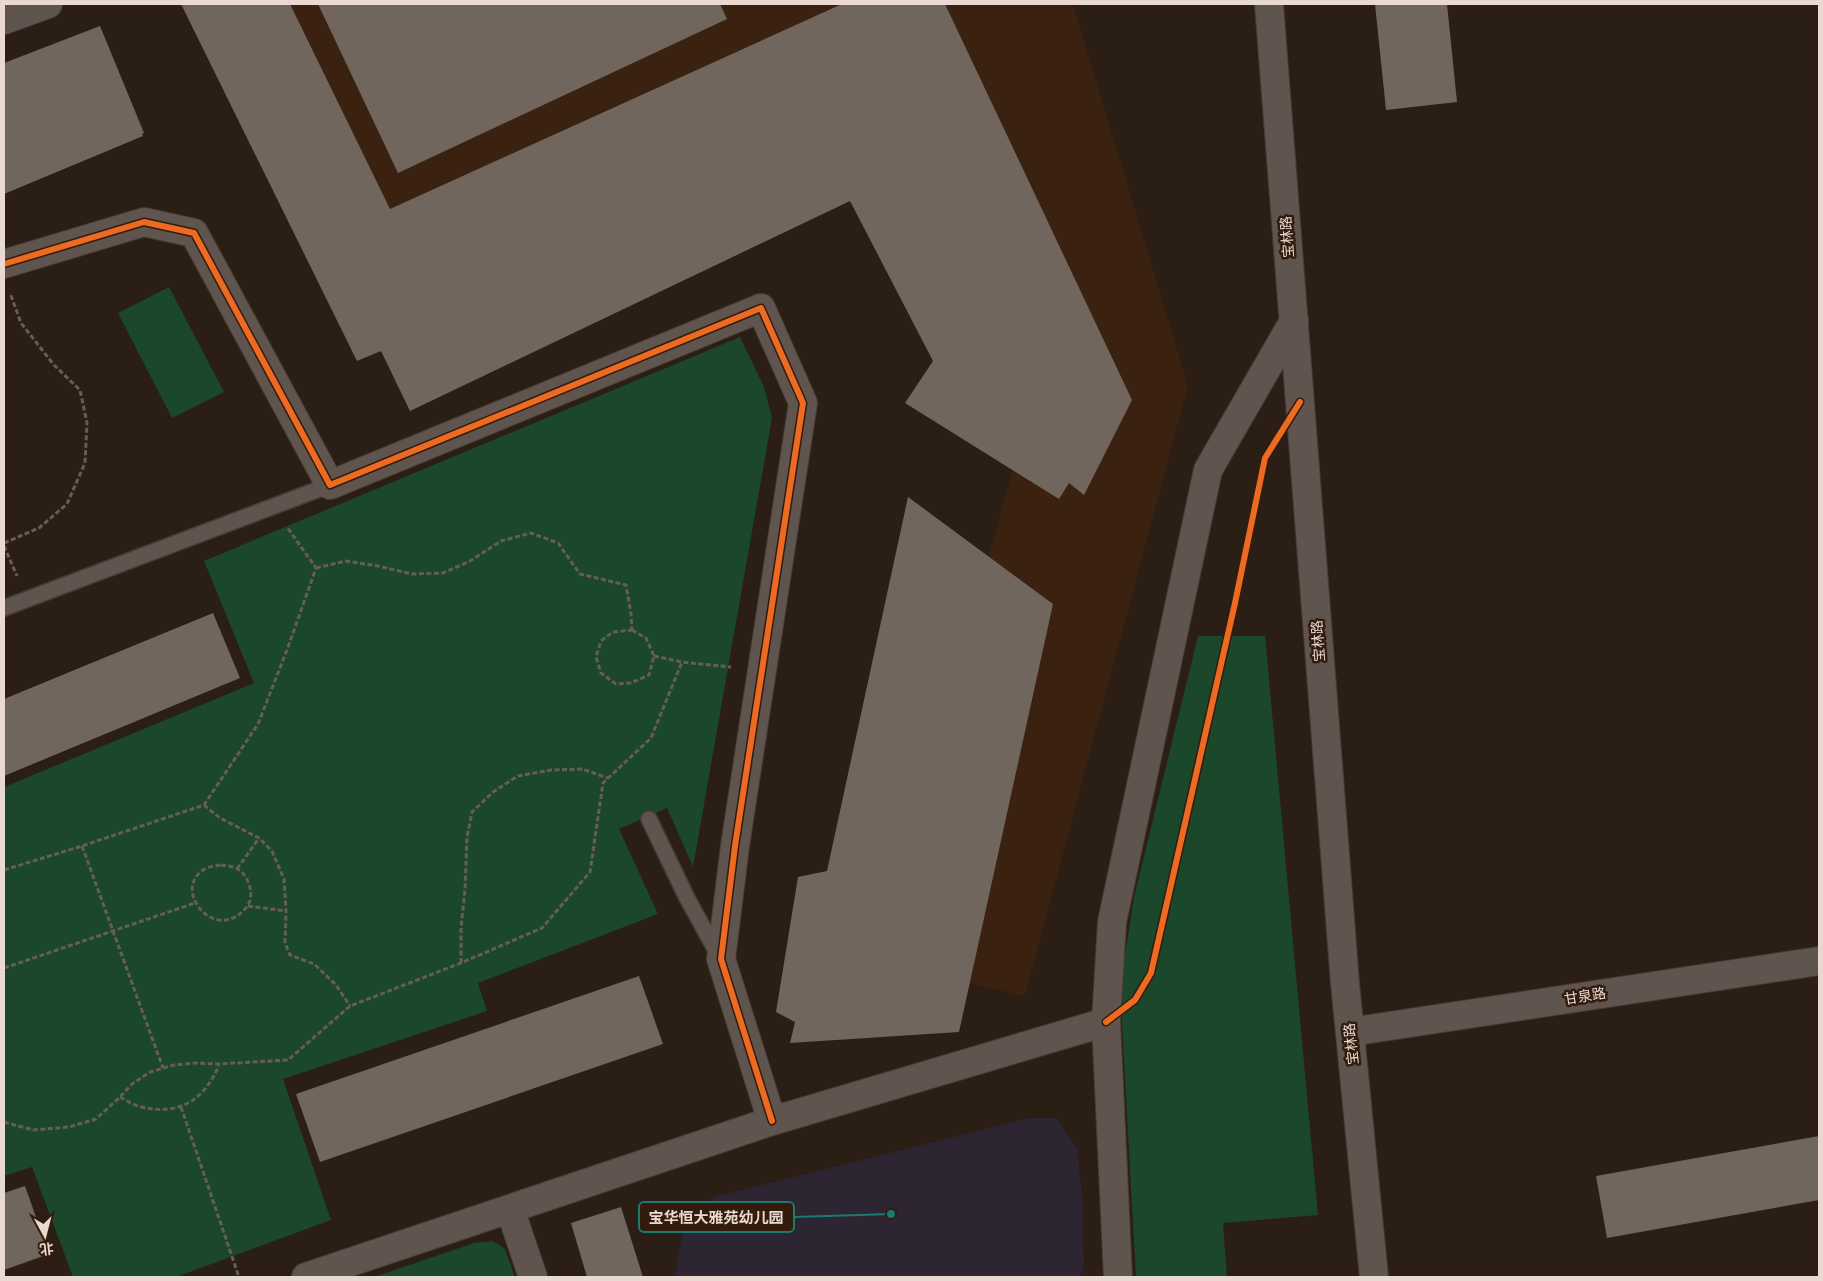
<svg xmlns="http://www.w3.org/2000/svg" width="1823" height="1281" font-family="'Fira Sans','Noto Sans SC',sans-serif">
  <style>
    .built { fill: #3b210f }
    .education { fill: #2d2532 }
    .green { fill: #1b472b }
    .building { fill: #71665e }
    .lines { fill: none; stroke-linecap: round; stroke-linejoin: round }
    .service-casing { stroke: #463b35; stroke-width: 18 }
    .minor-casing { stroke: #463b35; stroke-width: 30 }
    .tertiary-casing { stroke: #463b35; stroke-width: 30 }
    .path { stroke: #665d57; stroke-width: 3; stroke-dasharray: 5 2.5; stroke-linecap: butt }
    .service { stroke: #5f544e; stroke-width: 15 }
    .minor { stroke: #5f544e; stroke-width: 28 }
    .tertiary { stroke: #5f544e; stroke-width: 28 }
    .cycleway-casing { stroke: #331c0d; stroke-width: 9 }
    .cycleway { stroke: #ed6a23; stroke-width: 6 }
    .labels { text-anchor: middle; stroke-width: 5; stroke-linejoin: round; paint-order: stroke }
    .street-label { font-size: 14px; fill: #e9d9d0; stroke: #331c0d }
    .leader { fill: none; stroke: #1a7b73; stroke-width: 2 }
    .callout-dot { fill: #1a7b73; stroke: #331c0d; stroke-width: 2 }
    .callout { fill: #331c0d; stroke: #1a7b73; stroke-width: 2 }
    .callout-label { font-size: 15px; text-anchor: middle; font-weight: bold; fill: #e9d9d0 }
  </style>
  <rect width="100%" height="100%" fill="#2b1e15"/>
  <!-- built -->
  <path class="built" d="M196 4H1073L1188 386 1025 996 876 962 1033 396 893 101 367 345Z"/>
  <!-- education -->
  <path class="education" d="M1029 1118H1056L1077 1148 1082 1195 1084 1266 1080 1277H675L683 1230 714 1197Z"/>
  <!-- green -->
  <path class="green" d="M169 287 224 392 172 418 118 313Z
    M740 337 764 387 772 418 693 867 667 808 619 829 658 914 478 983 487 1011 283 1079 331 1220 176 1277H73L32 1167 4 1176V787L254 683 204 561Z
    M1198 636H1265L1318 1215 1223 1223 1227 1277H1136L1120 988 1134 897Z
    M493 1241 505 1249 515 1277H374L474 1243Z"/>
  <!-- building -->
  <path class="building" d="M181 4H290L390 209 842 4H945L1132 400 1084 495 1069 483 1059 499 905 403 933 361 850 201 410 411 381 351 357 361Z
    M318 4H720L727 19 398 173Z
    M1375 4H1447L1457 102 1386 110Z
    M100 26 144 133 142 134 143 136 4 194V63Z
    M908 497 1053 604 959 1032 790 1043 795 1022 776 1012 798 877 827 871Z
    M213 613 240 678 4 776V699Z
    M639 976 663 1044 320 1162 296 1094Z
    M1819 1136V1200L1607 1238 1596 1176Z
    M25 1186 49 1254 4 1270V1193Z
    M621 1207 643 1277H587L571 1223Z"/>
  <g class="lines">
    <!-- service casing -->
    <g class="service-casing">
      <path id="service" d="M4 608 330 485
        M649 819 687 898 720 958"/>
    </g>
    <!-- minor casing -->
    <g class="minor-casing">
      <path id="minor" d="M4 20 48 4
        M4 264 144 222 194 233 330 485 761 308 803 403 735 846 721 959 772 1121
        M1350 1032 1819 961
        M510 1209 533 1277
        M306 1277 772 1121 1106 1022
        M1118 1277 1106 1022 1112 922 1208 470 1294 321"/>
    </g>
    <!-- tertiary casing -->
    <g class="tertiary-casing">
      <path id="tertiary" d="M1269 4 1345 983 1374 1277"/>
    </g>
    <!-- path -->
    <path class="path" d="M4 543 39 528 67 504 85 463 87 423 80 390 54 365 21 323 10 293
      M4 546 17 576
      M316 568 346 561 378 566 412 574 443 573 470 561 501 541 531 533 558 543 580 574 626 585 631 614 632 630
      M632 630 646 638 654 656 649 675 631 683 616 684 601 673 596 657 601 641 613 632Z
      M654 656 682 662 731 667
      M204 805 220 818 259 838 272 851 284 879 286 911 285 943 290 955 314 964 336 985 350 1006
      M82 846 163 1068
      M221 865C226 866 232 866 236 868 249 874 256 897 246 908 215 944 172 891 203 870 207 867 215 866 221 865Z
      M237 869 259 838
      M4 870 82 846 204 805 258 724 287 650 316 568 287 527
      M248 906 286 911
      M461 963V927L465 890 467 837 472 812 493 792 518 776 551 770 582 769 608 778
      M4 968 195 903
      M120 1097C127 1101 135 1106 142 1107 180 1116 205 1099 219 1065
      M181 1107 239 1277
      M4 1122 33 1130 69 1127 96 1119 120 1097 132 1084 150 1072 174 1065 196 1063 219 1064 288 1060 350 1006 461 963 542 928 590 872 603 783 651 738 682 662"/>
    <!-- service -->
    <use href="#service" class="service"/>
    <!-- minor -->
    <use href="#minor" class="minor"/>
    <!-- tertiary -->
    <use href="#tertiary" class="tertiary"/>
    <!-- cycleway casing -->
    <g class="cycleway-casing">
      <path id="cycleway" d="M4 264 144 222 194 233 330 485 761 308 803 403 735 846 721 959 772 1121
        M1106 1022 1135 1000 1151 973 1235 603 1265 458 1300 402"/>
    </g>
    <!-- cycleway -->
    <use href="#cycleway" class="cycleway"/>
  </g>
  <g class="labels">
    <!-- street labels -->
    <g class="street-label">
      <text transform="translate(1287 237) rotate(-94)" y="5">宝林路</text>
      <text transform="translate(1318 641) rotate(-94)" y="5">宝林路</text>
      <text transform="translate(1585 996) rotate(-9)" y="5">甘泉路</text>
      <text transform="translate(1351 1044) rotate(-96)" y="5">宝林路</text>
    </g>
  </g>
  <!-- callouts -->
  <path class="leader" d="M891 1214L794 1217"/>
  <circle class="callout-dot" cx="891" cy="1214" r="5"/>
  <rect class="callout" x="639" y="1202" width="155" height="30" rx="5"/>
  <g class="callout-label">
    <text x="716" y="1223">宝华恒大雅苑幼儿园</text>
  </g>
  <!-- border -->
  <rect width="1823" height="1281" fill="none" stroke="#e9d9d0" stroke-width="10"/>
  <!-- north arrow -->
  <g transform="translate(45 1236) rotate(173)" stroke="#331c0d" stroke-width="4" paint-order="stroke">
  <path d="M0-4L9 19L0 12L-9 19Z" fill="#e9d9d0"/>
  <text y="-8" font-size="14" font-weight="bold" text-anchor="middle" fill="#e9d9d0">北</text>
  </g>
</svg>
